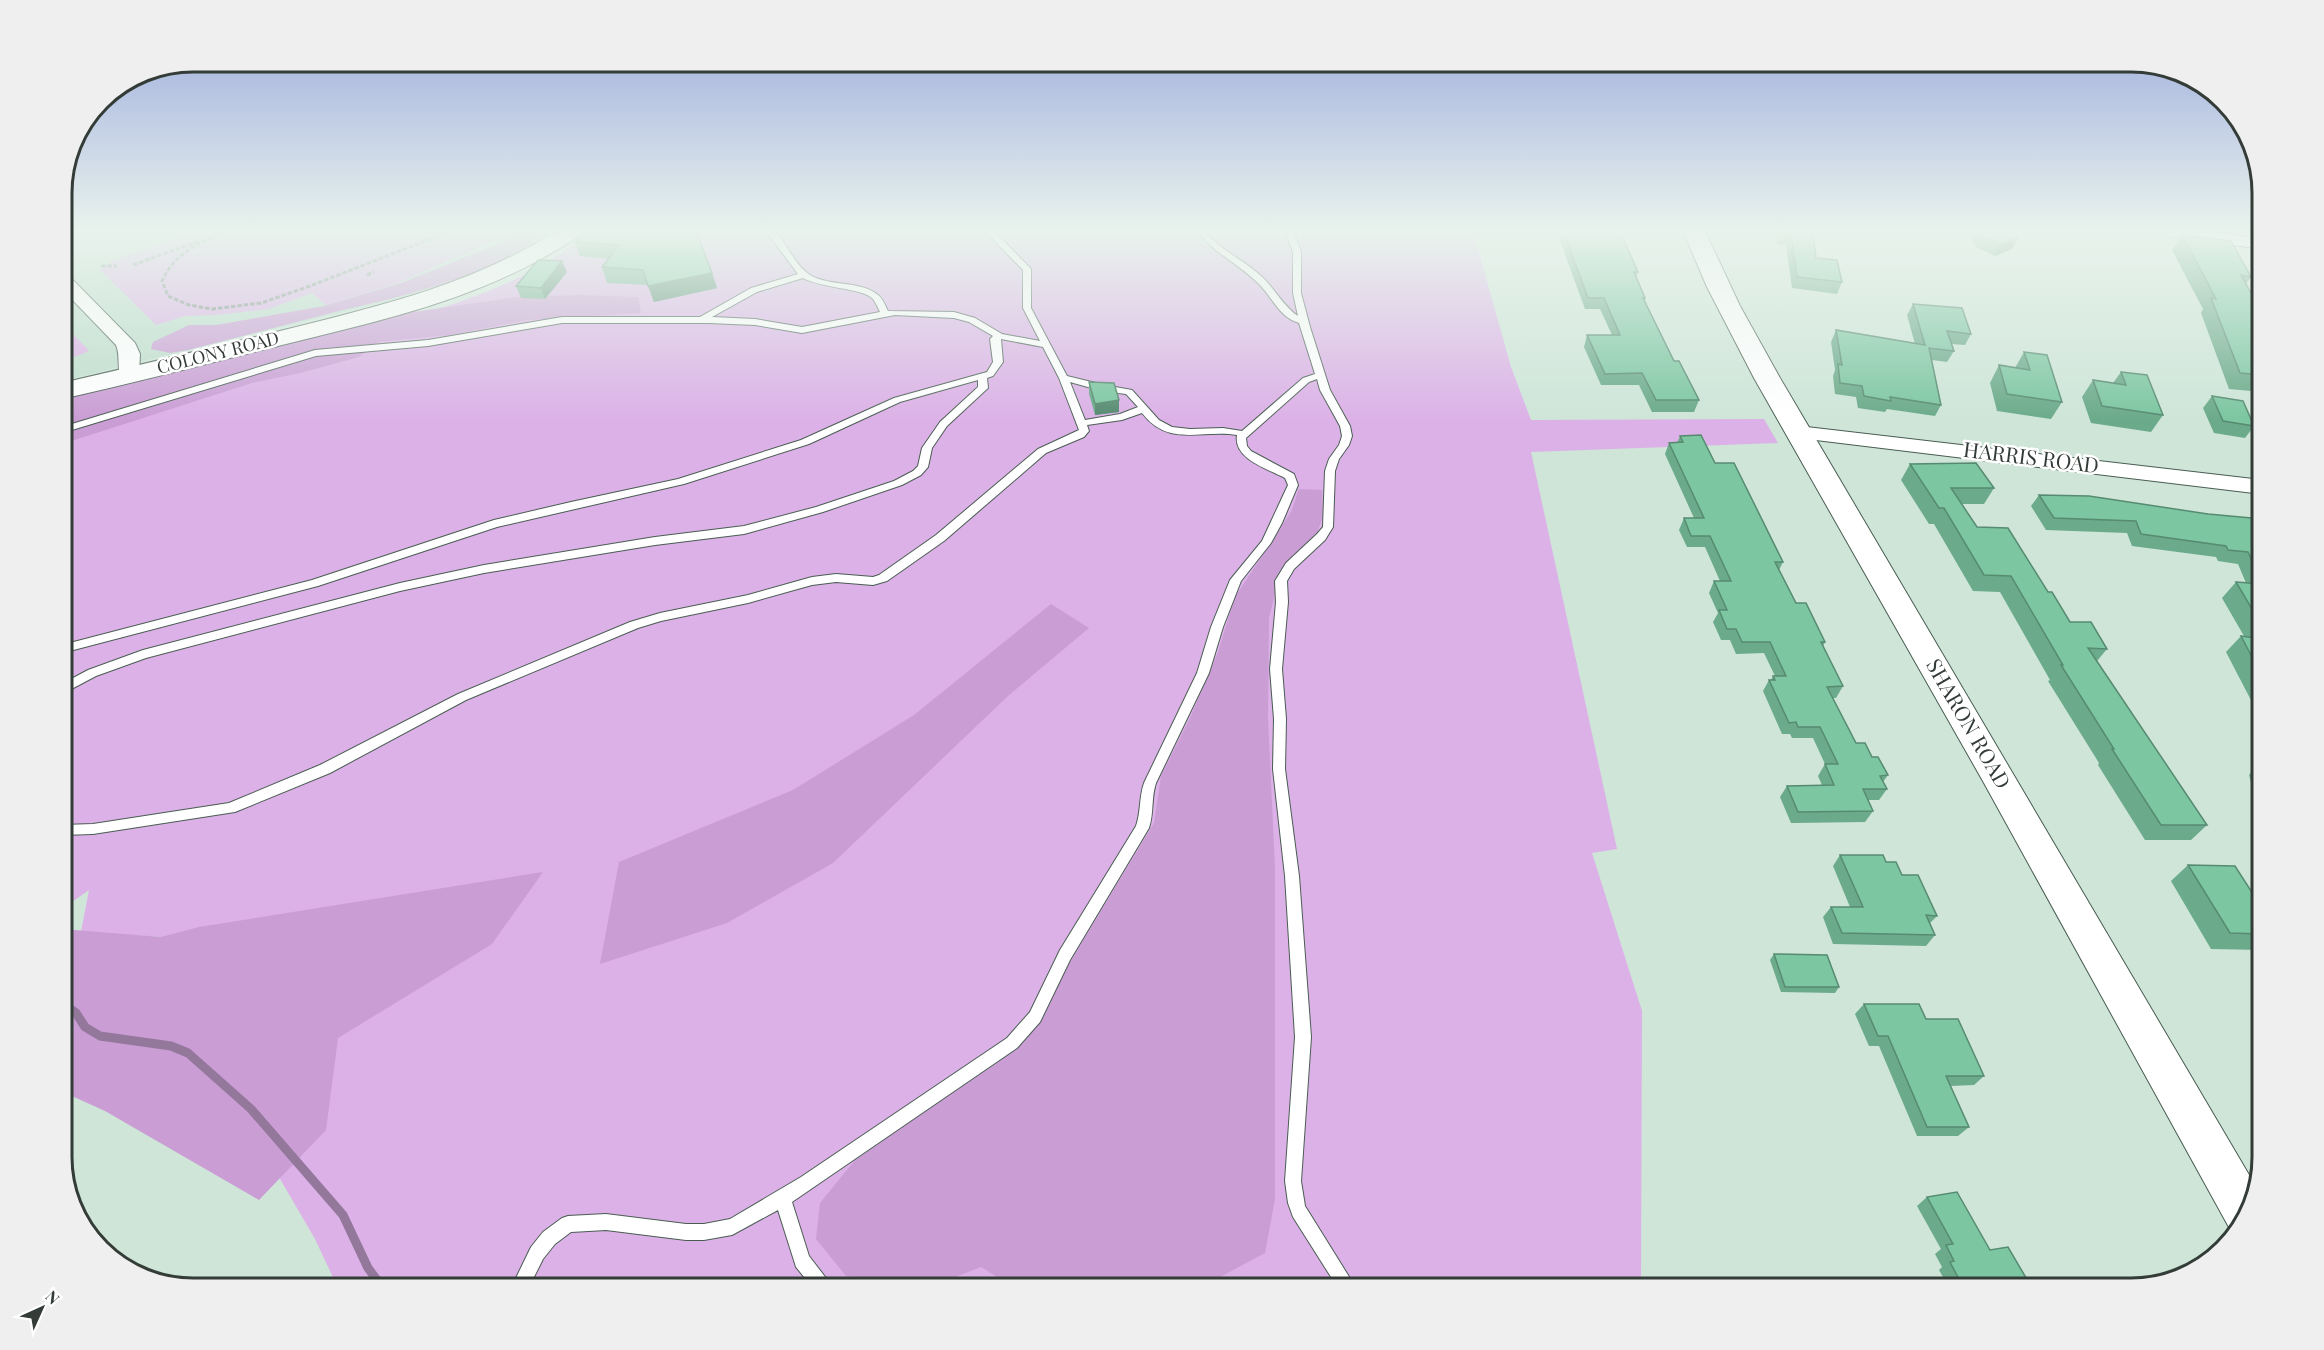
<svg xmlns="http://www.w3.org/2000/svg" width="2324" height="1350" font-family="'Playfair Display',serif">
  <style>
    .built { fill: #beddcc }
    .green { fill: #dcb1e7 }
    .forest { fill: #ca9dd5 }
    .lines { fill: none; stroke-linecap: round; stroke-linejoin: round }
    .stream { stroke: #94789c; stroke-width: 9 }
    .lane-casing { stroke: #495d52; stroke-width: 2 }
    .street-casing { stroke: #495d52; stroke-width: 2 }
    .secondary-casing { stroke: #495d52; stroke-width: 2 }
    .path { stroke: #809087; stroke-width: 3; stroke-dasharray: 4.5 2; stroke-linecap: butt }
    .lane { fill: #fff; fill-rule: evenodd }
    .street { fill: #fff; fill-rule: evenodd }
    .secondary { fill: #fff; fill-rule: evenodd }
    .wall { fill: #6baa8a }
    .shaded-wall { fill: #578b71 }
    .building { fill: #7cc6a1; stroke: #578b71; stroke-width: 1.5 }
    .labels { text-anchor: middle; stroke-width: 5; stroke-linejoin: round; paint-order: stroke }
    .far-street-label { font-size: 18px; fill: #333c37; stroke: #fff }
    .street-label { font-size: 21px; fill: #333c37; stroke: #fff }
    .rim { fill: none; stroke: #333c37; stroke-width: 3 }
  </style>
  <rect width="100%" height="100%" fill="#cee5d8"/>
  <!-- built -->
  <path class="built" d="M62 231H552L526 248 470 276 426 292 62 381Z"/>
  <!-- green -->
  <path class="green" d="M199 231H499L506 236 395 284 326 305 312 293 269 309 215 315 185 316 156 325 100 270 112 261Z
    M591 231H1473L1511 367 1531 420 1764 419 1778 443 1531 452 1617 849 1592 853 1642 1011 1641 1288H338L315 1239 241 1112 161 937 81 932 89 890 62 909V402C140 383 218 364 296 345 397 320 510 300 591 231Z
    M62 322 89 351 62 362Z"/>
  <!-- forest -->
  <path class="forest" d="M520 231H548C488 277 411 294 339 311 289 324 238 337 188 350L170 353 151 349 153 342 189 325H216L324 306 401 283 505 241Z
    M578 295 638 297 641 313 528 320 449 335 378 342 359 357 300 373 252 383 62 444V398L406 313 517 297Z
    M1299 489 1322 490 1323 516 1316 536 1290 558 1277 587 1269 618 1268 718 1275 868V1199L1265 1253 1222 1276 1211 1288H1015L981 1267 927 1288H915L846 1276 816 1239 820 1203 855 1160 1019 1047 1154 823 1161 776 1190 718 1218 652 1235 597 1291 512Z
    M1051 604 1089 628 1008 696 833 863 727 923 600 964 619 862 793 790 914 715Z
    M543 872 492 944 338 1038 326 1130 259 1200 105 1111 74 1097 62 1086V929L161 937 199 927Z"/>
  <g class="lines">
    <!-- stream -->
    <path class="stream" d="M62 1003 76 1013 85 1027 100 1036 171 1046 188 1053 251 1109 343 1215 368 1268 383 1288"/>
    <!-- lane casing -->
    <g class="lane-casing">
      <path id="lane" d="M766 231H775L778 234C788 247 796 266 810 275 830 287 860 280 878 295 883 299 885 305 888 311L954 312 975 318 1002 334 1040 341 1023 308V270L985 231H994L1031 269V308L1067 376 1104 385 1132 390 1159 420 1172 427 1190 429 1223 428 1242 431 1303 378 1315 374 1299 323C1280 318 1272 297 1259 284 1239 264 1214 253 1197 231H1205C1220 250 1242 259 1260 275 1274 287 1282 305 1298 316L1293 293V252L1285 231H1293L1301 252V293L1310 327 1330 390 1350 426 1352 436 1349 445 1339 459 1335 471 1333 527 1325 540 1294 569 1287 581 1288 602 1282 669 1286 719 1285 769 1299 876 1311 1037 1301 1181 1305 1206 1356 1288H1338L1293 1217 1288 1203 1285 1181 1295 1037 1285 876 1273 769 1274 719 1270 669 1276 602 1275 581 1286 563 1317 534 1323 527 1325 471 1329 459 1339 445 1342 436 1340 426 1320 390 1317 379 1309 382 1246 438 1247 446 1251 451 1294 474 1298 485 1282 523 1271 543 1241 581 1223 627 1209 673 1156 783C1151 798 1154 813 1149 828L1070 960 1040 1022 1017 1048 792 1202 809 1256 829 1282 831 1288H813L796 1267 778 1210 732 1235 704 1240H686L606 1230 571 1232 555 1244 543 1259 533 1279 532 1288H515L516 1278 531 1247 543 1232 562 1218 568 1216 606 1214 686 1224H704L730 1219 801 1177 1007 1038 1030 1012 1060 950 1136 826C1141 812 1139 797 1144 783L1197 673 1211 627 1230 580 1262 541 1288 485 1285 478C1268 469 1233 459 1237 435 1201 429 1169 448 1142 413L1122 420 1087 425 1089 431 1084 437 1046 453 944 541 887 581 873 585 836 582 812 585 748 603 661 621 638 628 466 700 330 773 235 812 93 834 62 835V825L93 824 229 803 320 765 458 694 630 622 660 613 748 595 812 577 836 574 873 577 879 575 936 535 1038 449 1079 430 1059 378 1043 347 1001 339 1003 362 993 376 987 378 988 388 947 426 932 448 928 467 921 475 902 485 823 512 744 534 655 545 484 573 400 591 146 658 96 676 62 694V684L88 670 143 650 400 583 484 565 655 537 744 526 816 507 894 481 913 471 918 466 922 448 940 422 978 387V380L900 402 809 444 684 484 497 527 318 586 62 653V645L312 580 494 520 571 502 678 479 801 440 894 398 987 372 993 362 990 339 993 336 969 322 954 318 895 315 802 333 755 325 709 323H562L428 346 316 356 62 433V427L315 350 428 340 562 317H700L751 288 798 274ZM803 278C820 288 863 288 873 299 876 303 878 308 880 312L802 327 755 319 712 317 757 292ZM1070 382 1102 391 1126 394 1138 407 1120 414 1085 420Z"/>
    </g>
    <!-- street casing -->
    <g class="street-casing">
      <path id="street" d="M2160 231H2206L2262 239V249L2169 236 2163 235Z
        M62 273 68 275 135 343 140 354 139 375 136 379H122C116 370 121 357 116 345L62 289Z
        M1798 426 2262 480V494L1791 437 1787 432 1791 427Z"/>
    </g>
    <!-- secondary casing -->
    <g class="secondary-casing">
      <path id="secondary" d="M556 231H582L579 236C485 299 386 319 278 346 206 364 134 383 62 399V383C139 365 216 347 292 328 384 305 475 283 556 231Z
        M1683 231H1705L1740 306 1780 378 2255 1185 2245 1223 2235 1233 2231 1231 1984 783 1754 378 1707 287Z"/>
    </g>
    <!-- path -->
    <path class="path" d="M224 232C198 243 174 254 162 281L168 296 189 305 212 309 261 303 310 286 451 231
      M133 265 199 241
      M101 266H117
      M367 275 374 272"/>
    <!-- lane -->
    <use href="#lane" class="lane"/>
    <!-- street -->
    <use href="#street" class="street"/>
    <!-- secondary -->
    <use href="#secondary" class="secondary"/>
  </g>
  <!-- wall -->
  <path class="wall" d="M1559 231H1620L1638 272 1636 277 1645 298V301L1674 361 1699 400 1694 412H1652L1639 385H1601L1584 347 1587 335H1612L1600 309H1585L1558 235Z
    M1776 231H1813L1816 258 1842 282 1837 294 1792 288 1786 245 1777 244Z
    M1967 231H2014L2012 249 1995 256 1976 247Z
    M583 233 712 273 717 288 654 302 648 285 607 283 602 267 609 259 580 256 575 242Z
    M2182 235 2251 277 2246 284 2262 313V392L2229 389 2201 313 2203 309 2172 250Z
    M567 272 545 299 521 298 516 286Z
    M1913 304 1971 334 1965 345 1951 344 1954 351 1947 362 1932 360 1941 405 1935 416 1887 409 1885 412 1858 408 1856 397 1835 394 1833 376 1835 370 1831 342 1836 330 1915 344 1907 315Z
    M2024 352 2062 402 2051 419 1997 411 1990 383 1999 365 2015 368Z
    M2121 372 2163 415 2151 432 2091 423 2082 397 2093 380 2113 383Z
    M1089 382 1119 412 1095 415 1089 394Z
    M2212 396 2254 426 2245 438 2214 433 2203 408Z
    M1680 436 1715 463 1783 562 1779 570 1796 603 1825 642 1823 646 1843 686 1836 698H1833L1856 743 1872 757 1888 775 1883 782 1887 789 1879 800H1868L1873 811 1865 822 1791 823 1780 797 1787 786 1822 785 1818 776 1825 764 1813 738H1792L1790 734H1782L1763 691 1769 680H1771L1773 676H1775L1764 653 1736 654 1730 640H1721L1713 622 1718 613 1709 593 1714 581H1720L1705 547H1687L1679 530 1684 518H1694L1665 454 1669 443H1677Z
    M1910 464 1994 488 1984 504H1962L1977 527 2048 592 2070 622 2107 649 2097 661 2207 825 2191 840H2145L2098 765 2099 763 2048 681 2050 680 2000 592 1973 591 1934 524H1929L1901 480Z
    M2039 495 2262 520V707L2254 706 2226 652 2241 636H2244L2222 598 2236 582 2246 583 2238 564 2218 561 2216 557 2132 546 2127 533 2046 530 2031 506Z
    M2254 769 2262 771V797L2255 796 2249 775Z
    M1840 855 1886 862 1902 875 1937 916 1930 923 1935 935 1926 946 1833 944 1823 917 1831 907H1850L1833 866Z
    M2188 865 2262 908V950L2211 949 2171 881Z
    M1774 954 1839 987 1835 993 1781 992 1770 960Z
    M1864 1004 1926 1019 1984 1076 1974 1085 1950 1086 1969 1127 1958 1136H1917L1879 1046H1869L1855 1014Z
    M1927 1197 1990 1250 2032 1288H1953V1287L1949 1288 1939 1270 1942 1267 1935 1254 1941 1249 1917 1206Z"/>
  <!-- shaded-wall -->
  <path class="shaded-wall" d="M2018 238 2012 249 1995 256 2000 245Z
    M562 261 567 272 545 299 541 288Z
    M712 273 717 288 654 302 648 286Z
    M1119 400V412L1095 415V404Z
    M1964 1280 1953 1287 1949 1288 1960 1281Z"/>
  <!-- building -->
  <path class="building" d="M583 231H696L712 273 648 286 643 270 602 267 619 245 575 242 583 233Z
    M1563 231H1620L1638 272H1634L1645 298H1643L1674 361H1679L1699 400H1656L1642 373 1605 374 1587 335H1620L1604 298H1588Z
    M1782 231H1813L1816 258 1837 260 1842 282 1797 277 1791 234 1782 233Z
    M1979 231H2014L2018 238 2000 245 1982 236Z
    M2182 235 2231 241 2251 277 2241 275 2262 313V375L2240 373 2211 298 2216 299Z
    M538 260 562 261 541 288 516 286Z
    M1913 304 1962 308 1971 334 1947 331 1954 351 1929 348 1941 405 1890 397 1891 401 1864 396 1862 386 1840 383 1838 364 1842 365 1836 330 1925 345Z
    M2024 352 2047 355 2062 402 2007 394 1999 365 2030 370Z
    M2121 372 2147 375 2163 415 2102 406 2093 380 2126 385Z
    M1089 382 1114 383 1119 400 1095 404Z
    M2212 396 2243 401 2254 426 2223 421Z
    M1701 435 1715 463H1734L1783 562H1775L1796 603H1806L1825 642H1821L1843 686 1827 687 1856 743H1865L1872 757H1878L1888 775 1880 776 1887 789H1863L1873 811 1798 812 1787 786 1834 785 1825 764H1838L1820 727H1798L1796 722 1789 723 1769 680H1775L1773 676H1786L1770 642H1742L1736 629H1727L1719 610H1727L1714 581H1731L1710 536H1691L1684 518H1704L1669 443 1683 442 1680 436Z
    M1976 463 1994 488H1951L1977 527 2008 528 2048 592H2052L2070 622H2091L2107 649 2088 648 2207 825H2161L2112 749H2114L2061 665H2063L2011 576 1984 575 1944 508H1939L1910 464Z
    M2039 495 2089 496 2208 514 2262 519V576H2259L2248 552 2228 550 2226 546 2141 534 2136 521 2054 518Z
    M2236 582 2262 584V626Z
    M2241 636 2262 639V676Z
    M2254 769 2262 771V790H2261Z
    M1840 855H1883L1886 862H1896L1902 875H1918L1937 916 1926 915 1935 935 1842 933 1831 907H1863Z
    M2188 865 2235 866 2262 908V934L2230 933Z
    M1774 954 1827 955 1839 987H1785Z
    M1864 1004H1919L1926 1019H1958L1984 1076H1946L1969 1127H1927L1888 1036H1878Z
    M1957 1192 1990 1250 2008 1247 2032 1288H1969L1964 1280 1960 1281 1950 1262 1954 1261 1946 1245 1953 1244 1927 1197Z"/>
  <!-- sky -->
  <linearGradient id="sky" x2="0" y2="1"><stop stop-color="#97a6db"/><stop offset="0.55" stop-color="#e9f3ed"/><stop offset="1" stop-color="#e9f3ed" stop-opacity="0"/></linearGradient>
  <rect width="2324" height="420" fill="url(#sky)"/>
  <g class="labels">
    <!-- far-street labels -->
    <g class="far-street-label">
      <text transform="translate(218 353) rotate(-14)" y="6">COLONY ROAD</text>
    </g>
    <!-- street labels -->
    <g class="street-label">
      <text transform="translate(2031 458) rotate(7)" y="7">HARRIS ROAD</text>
      <text transform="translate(1968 724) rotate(60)" y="7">SHARON ROAD</text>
    </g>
  </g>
  <!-- crop -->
  <path d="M0 0H2324V1350H0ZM193 72H2131A121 121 0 0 1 2252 193V1157A121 121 0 0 1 2131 1278H193A121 121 0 0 1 72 1157V193A121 121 0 0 1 193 72Z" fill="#efefef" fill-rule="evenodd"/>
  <path class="rim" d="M193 72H2131A121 121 0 0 1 2252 193V1157A121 121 0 0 1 2131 1278H193A121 121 0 0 1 72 1157V193A121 121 0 0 1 193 72Z"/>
  <!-- north arrow -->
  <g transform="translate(42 1308) rotate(45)" stroke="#ffffff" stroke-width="4.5" paint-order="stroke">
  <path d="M0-4.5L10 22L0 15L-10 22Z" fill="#333c37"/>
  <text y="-9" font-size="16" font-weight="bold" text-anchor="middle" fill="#333c37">N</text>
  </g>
</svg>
